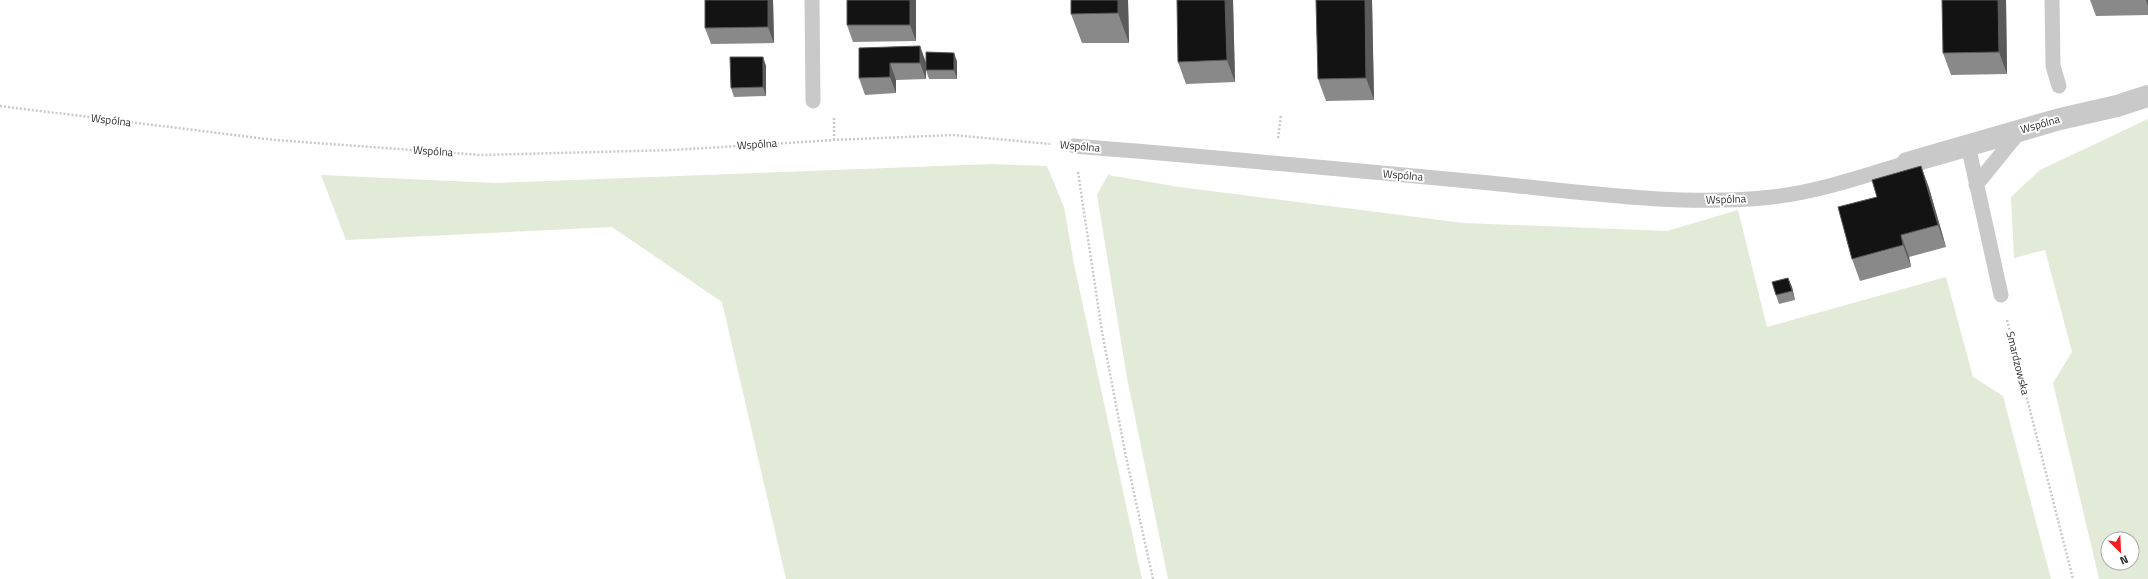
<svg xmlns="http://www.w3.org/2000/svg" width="2148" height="579" font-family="'Titillium Web',sans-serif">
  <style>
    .green { fill: #e1ebd7; fill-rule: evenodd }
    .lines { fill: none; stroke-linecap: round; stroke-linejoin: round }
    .path { stroke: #c9c9c9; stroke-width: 2.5; stroke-dasharray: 2 2; stroke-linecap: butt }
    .service { stroke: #c9c9c9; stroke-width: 15 }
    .minor { stroke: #c9c9c9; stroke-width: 22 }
    .wall { fill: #898989 }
    .shaded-wall { fill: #5a5a5a }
    .building { fill: #131313; stroke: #5a5a5a }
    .labels { text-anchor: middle; stroke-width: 4; stroke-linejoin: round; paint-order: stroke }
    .street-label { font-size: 11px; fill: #2c2c2c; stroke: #fff }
  </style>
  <rect width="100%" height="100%" fill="#fff"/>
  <!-- green -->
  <path class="green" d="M2148 119V579H2099L2053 383 2072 352 2045 250 2014 258 2011 197 2040 170ZM2108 539H2132V563H2108Z
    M992 164 1047 166 1064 207 1074 264 1142 579H786L722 302 612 227 346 240 321 175 495 183Z
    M1108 175 1179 187 1464 223 1667 231 1738 210 1767 327 1946 277 1973 377 2003 396 2051 579H1168L1127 378 1097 195Z"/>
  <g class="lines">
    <!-- path -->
    <path class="path" d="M0 106 275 140 481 155 673 150 834 140 953 135 1050 144
      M1278 138 1281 115
      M834 140V116
      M1078 172 1102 332 1126 457 1153 579
      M2007 320 2073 579"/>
    <!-- service -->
    <path class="service" d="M812 0 813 101
      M2052 0 2053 66 2059 86
      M1968 145 2001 295
      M1074 146C1213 157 1352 170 1490 183 1580 192 1683 207 1772 197 1818 192 1863 176 1907 163
      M1976 185 2020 131"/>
    <!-- minor -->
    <path class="minor" d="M1907 163 2060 119 2117 106 2148 96"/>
  </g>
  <!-- wall -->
  <path class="wall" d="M705 0H773L774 43 711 44 705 28Z
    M847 0H916V41L853 42 847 25Z
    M1128 0 1129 43H1082L1071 14Z
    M1177 0H1233L1235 82 1186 84 1178 62Z
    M1316 0H1372L1374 100 1326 101 1318 79Z
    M2006 0 2007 74 1951 75 1943 53Z
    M2090 0H2148V15L2096 16Z
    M920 46 926 63 957 61V79H929L926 70V79L896 80V93L865 95 859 78Z
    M763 57 766 66V96L734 97 731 88Z
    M1921 166 1929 188 1946 247 1909 257 1911 267 1860 281 1852 259 1877 197Z
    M1788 278 1792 287 1795 300 1779 304 1776 295Z"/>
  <!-- shaded-wall -->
  <path class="shaded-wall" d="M768 0H773L774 43 768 27Z
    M910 0H916V41L910 25Z
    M1118 0H1128L1129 43 1118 13Z
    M1225 0H1233L1235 82 1227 60Z
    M1365 0H1372L1374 100 1366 78Z
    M1998 0H2006L2007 74 1999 52Z
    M2146 0H2148V6Z
    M920 46 926 63V79L920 63Z
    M954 53 957 61V79L954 70Z
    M763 57 766 66V96L763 87Z
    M890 63 896 80V93L890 77Z
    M1921 166 1929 188 1946 247 1938 225Z
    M1901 235 1909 257 1911 267 1903 245Z
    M1788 278 1792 287 1795 300 1792 291Z"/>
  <!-- building -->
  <path class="building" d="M705 0H768V27L705 28Z
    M847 0H910V25H847Z
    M1071 0H1118V13L1071 14Z
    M1177 0H1225L1227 60 1178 62Z
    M1316 0H1365L1366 78 1318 79Z
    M1942 0H1998L1999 52 1943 53Z
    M920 46V63H890V77L859 78V48Z
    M926 52 954 53V70H926Z
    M730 57H763V87L731 88Z
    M1921 166 1938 225 1901 235 1903 245 1852 259 1838 207 1877 197 1872 180Z
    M1788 278 1792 291 1776 295 1772 282Z"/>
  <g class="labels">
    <!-- street labels -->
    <g class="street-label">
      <text transform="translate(111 120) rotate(7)" y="4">Wspólna</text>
      <text transform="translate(2040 124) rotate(-16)" y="4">Wspólna</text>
      <text transform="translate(757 144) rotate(-4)" y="4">Wspólna</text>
      <text transform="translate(1080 146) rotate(5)" y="4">Wspólna</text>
      <text transform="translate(433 151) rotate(4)" y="4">Wspólna</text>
      <text transform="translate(1403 175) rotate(5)" y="4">Wspólna</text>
      <text transform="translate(1726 199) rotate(-2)" y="4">Wspólna</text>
      <text transform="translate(2018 363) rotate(76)" y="4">Smardzowska</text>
    </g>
  </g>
  <!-- north arrow -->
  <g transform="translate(2120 551) rotate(156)"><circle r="19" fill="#ffffff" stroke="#ababab"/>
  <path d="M0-3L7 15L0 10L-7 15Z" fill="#f31e22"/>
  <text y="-6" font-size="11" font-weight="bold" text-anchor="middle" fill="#2c2c2c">N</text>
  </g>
</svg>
